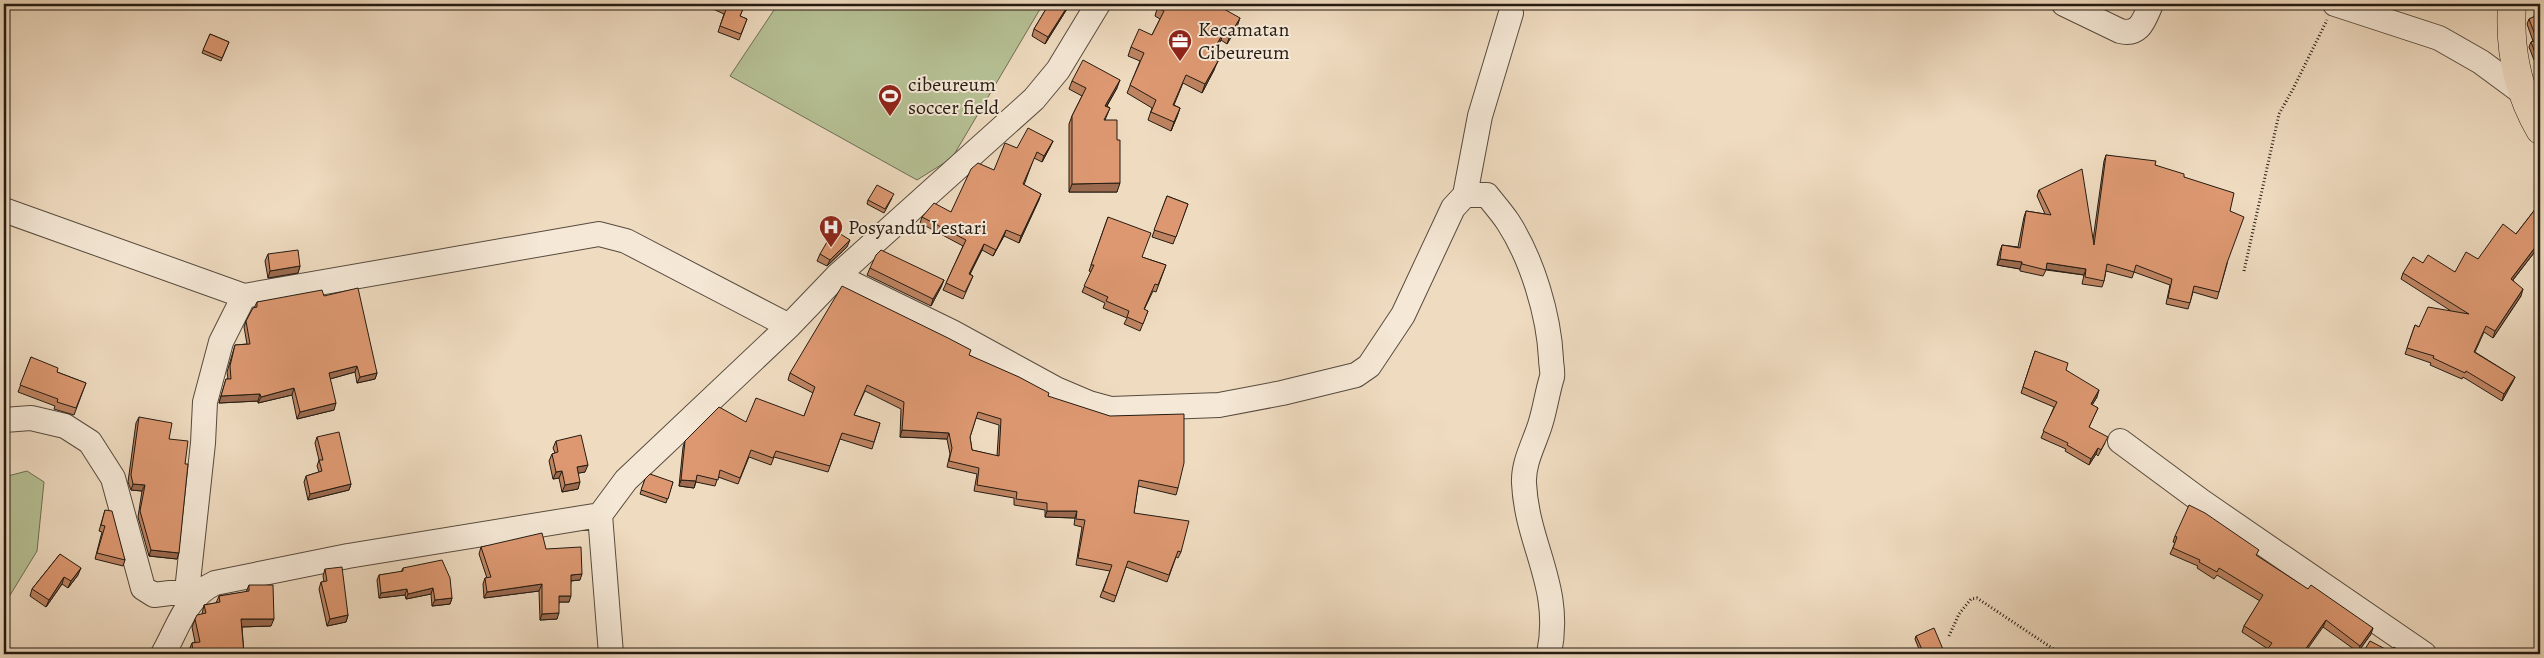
<svg xmlns="http://www.w3.org/2000/svg" width="2544" height="658" font-family="Alegreya,serif">
  <style>
    .grass { fill: #b6c195; stroke: #6d6e54 }
    .lines { fill: none; stroke-linecap: round; stroke-linejoin: round }
    .minor-casing { stroke: #574b3e; stroke-width: 26 }
    .major-casing { stroke: #241b12; stroke-width: 29 }
    .path { stroke: #241b12; stroke-width: 3; stroke-dasharray: 1 2.5; stroke-linecap: butt }
    .minor { stroke: #f5e8d6; stroke-width: 24 }
    .major { stroke: #efdbc0; stroke-width: 28 }
    .wall { fill: #be8361; stroke: #241b12; fill-rule: evenodd }
    .shaded-wall { fill: #9b6a4f; stroke: #241b12 }
    .building { fill: #dd9871; stroke: #241b12; fill-rule: evenodd }
    .labels { text-anchor: middle; stroke-width: 4; stroke-linejoin: round; paint-order: stroke }
    .poi-label { font-size: 20px; fill: #241b12; stroke: #f5e8d6; text-anchor: start }
  </style>
  <rect width="100%" height="100%" fill="#efdbc0"/>
  <filter id="stains"><feTurbulence type="fractalNoise" baseFrequency=".004" numOctaves="4"/><feColorMatrix values="0 0 0 0 .2 0 0 0 0 .09 0 0 0 0 .02 0 0 0 .5 -.17"/></filter>
  <radialGradient id="worn" r=".72"><stop offset=".6" stop-color="#630" stop-opacity="0"/><stop offset="1" stop-color="#630" stop-opacity=".3"/></radialGradient>
  <!-- grass -->
  <path class="grass" d="M778 4H1043L952 158 917 180 730 76Z
    M27 471 44 482 37 551 4 605V477Z"/>
  <g class="lines">
    <!-- minor casing -->
    <g class="minor-casing">
      <path id="minor" d="M2064 4 2120 31C2140 36 2144 20 2151 4
        M2335 4 2439 38 2481 62 2523 93
        M1465 195 1480 116 1511 13
        M4 210 244 296 599 234 626 241 789 326
        M837 276 952 332 1056 389 1089 403 1111 409 1219 405 1282 393 1356 375 1369 366 1403 315 1453 208 1465 195H1487C1494 204 1502 213 1508 222 1532 259 1549 315 1551 359 1551 365 1553 371 1552 377 1547 393 1545 410 1540 425 1534 444 1523 463 1524 483 1527 546 1563 586 1549 654
        M4 420 31 418 65 426 90 442 113 478 143 588 154 595 202 589
        M2120 441 2201 501 2424 654
        M600 515 611 654
        M187 591 203 443 205 402 221 342 244 296
        M163 654C178 628 186 596 215 583L348 556 600 515 626 480 789 326 837 276 1034 99 1058 70 1098 4"/>
    </g>
    <!-- major casing -->
    <g class="major-casing">
      <path id="major" d="M2512 4C2509 48 2518 92 2540 130"/>
    </g>
    <!-- path -->
    <path class="path" d="M2244 271 2279 114 2293 89 2327 20
      M1949 636 1959 614 1971 599 1977 598 2061 654"/>
    <!-- minor -->
    <use href="#minor" class="minor"/>
    <!-- major -->
    <use href="#major" class="major"/>
  </g>
  <!-- wall -->
  <path class="wall" d="M687 4H696L694 7Z
    M702 4H745L740 16 747 19 739 40 718 32 724 14Z
    M1049 4H1070L1045 44 1032 36 1034 29Z
    M1151 4H1215L1237 27 1227 44 1221 40 1211 58 1214 70 1202 93 1183 83 1174 105 1180 108 1171 131 1148 120 1152 108 1127 93 1140 61 1128 56 1131 47 1152 35 1160 19 1155 16 1157 9 1150 5Z
    M2536 4H2540V65L2538 59 2534 60 2529 47 2531 42 2533 41 2527 24 2529 19 2534 17Z
    M210 34 229 42 221 61 202 53Z
    M1072 81 1117 88 1107 106 1110 108 1105 120 1117 192H1069V124L1072 116 1082 96 1069 89Z
    M1053 141 1050 147 1042 162 1034 158 1024 185 1041 194 1019 243 1004 236 993 256 982 250 970 274 973 276 963 299 943 290 963 246 920 223 922 217 951 212 1017 148Z
    M2106 155 2155 165 2184 177 2230 211 2227 264 2217 299 2193 292 2188 309 2166 304 2170 285 2134 272 2132 278 2106 271 2104 281 2102 287 2082 284 2084 275 2046 270 2043 276 2020 271V269L1997 265 2000 251 2002 245 2018 247 2024 217 2026 211 2045 214 2037 196 2039 190 2093 240 2104 161Z
    M1167 196 1188 204 1173 244 1152 237Z
    M892 198 884 213 867 204 868 200Z
    M2540 203V245L2513 280 2521 296 2493 338 2484 332 2475 352 2515 377 2512 383 2502 401 2463 377 2462 379 2430 365 2431 363 2405 354 2415 325 2419 327 2451 311 2401 279 2403 273 2423 263 2455 272 2478 259 2516 234Z
    M1108 217 1142 257 1166 265 1156 292 1153 291 1144 310 1148 311 1140 331 1124 324 1127 318 1103 308 1105 303 1082 292 1091 272 1089 271Z
    M847 247 827 266 817 261 820 254Z
    M268 254 300 266 298 273 268 278 265 261Z
    M870 268 944 280 941 287 931 306 867 275Z
    M324 296 377 373 375 379 357 383 355 372 330 379 334 410 297 419 292 395 258 403V401L219 403 226 379H228L227 372 235 345 247 344 244 327 246 321 254 308 257 302Z
    M2035 351 2066 370 2097 397 2092 405 2098 408 2089 427 2105 443 2098 456 2096 454 2089 465 2065 451 2066 449 2041 438 2054 407 2021 393Z
    M969 355 1048 396 1178 488 1176 495 1138 486 1134 513 1181 552 1178 558 1176 557 1167 582 1126 567 1114 602 1100 597 1110 571 1076 565 1082 527 1074 525 1075 518 1045 517V510L1014 505V498L974 491 977 474 947 467 950 454 947 439 900 437 901 409 865 391 854 415 880 423 872 449 840 439 828 472 774 457 771 465 749 457 738 484 718 477 715 486 696 482 694 488 679 486 683 447 685 441 746 422 804 416 813 393 788 380 790 373ZM976 418 999 425 997 456 972 450 970 437Z
    M31 357 57 372 86 383 74 415 54 409 55 406 18 392Z
    M139 417 169 439 185 464 177 559 149 556 138 517 142 491 131 490 128 482 136 423Z
    M317 437 351 484 349 490 308 500 304 482 306 476 319 472 317 466 319 460 315 443Z
    M556 441 585 472 578 473V489L562 492 559 478 553 479 549 461 552 454 555 453 553 448Z
    M645 479 673 482 666 503 640 494Z
    M105 510 125 560 123 566 95 559 102 532 99 531Z
    M2175 536 2257 556 2371 634 2358 652 2323 627 2268 649 2242 632 2244 626 2260 601 2217 575 2214 579 2197 568 2198 566 2170 554 2175 543 2173 542Z
    M481 547 546 549 580 580 571 581 569 602H559L557 619 540 620 539 591 484 598 483 584 485 578H487L479 554Z
    M60 554 78 575 68 588 62 584 46 607 30 596 32 589Z
    M403 568 452 598 450 604 432 606 431 594 406 599 405 595 379 598 377 580 379 575 401 572Z
    M325 569 348 615 346 622 327 626 319 589 321 582H324L323 576Z
    M249 585 271 626 242 627 244 654H190L189 650 192 643 195 642 192 627 195 619 202 614 204 605 216 603 219 596 246 592Z
    M1916 636 1945 654H1921L1915 639Z"/>
  <!-- shaded-wall -->
  <path class="shaded-wall" d="M1069 4H1070L1045 44 1048 37Z
    M1240 18 1237 27 1227 44 1230 35Z
    M1224 32 1221 40 1206 65 1209 57Z
    M2540 54 2538 59 2534 60 2536 55Z
    M1218 61 1214 70 1202 93 1205 84Z
    M1120 80 1117 88 1102 114 1105 106Z
    M1180 108 1177 117 1171 131 1174 122Z
    M1053 141 1050 147 1042 162 1044 156Z
    M1120 183 1117 192H1069L1072 184Z
    M1041 194 1039 200 1019 243 1021 236Z
    M1006 230 1004 236 993 256Z
    M850 240 847 247 827 266 830 260Z
    M2540 241V245L2509 285 2511 279Z
    M984 244 982 250 967 280 969 274Z
    M2000 259 2022 262 2020 269 1997 265Z
    M2047 263 2086 269 2084 275 2045 269Z
    M300 266 298 273 268 278 270 271Z
    M944 280 941 287 931 306 933 299Z
    M2523 289 2521 296 2493 338 2495 331Z
    M357 366 355 372 326 380 329 373Z
    M377 373 375 379 357 383 360 377Z
    M2515 377 2512 383 2502 401 2504 394Z
    M294 388 292 395 258 403 261 397Z
    M2099 390 2097 397 2089 410 2091 404Z
    M260 394 258 401 219 403 221 396Z
    M336 403 334 410 297 419 300 412Z
    M902 430 949 433 947 439 900 437Z
    M2098 448 2096 454 2089 465 2091 459Z
    M588 465 585 472 574 474 577 467Z
    M562 471 559 478 553 479 556 472Z
    M681 480 696 481 694 488 679 486Z
    M580 482 578 489 562 492 565 485Z
    M133 484 145 485 142 491 131 490Z
    M351 484 349 490 308 500 310 494Z
    M1047 511H1077L1075 518 1045 517Z
    M151 550 179 553 177 559 149 556Z
    M81 568 78 575 68 588 71 581Z
    M582 574 580 580 568 581 571 575Z
    M64 577 62 584 46 607 49 600Z
    M542 584 539 591 484 598 487 592Z
    M433 588 431 594 406 599 408 594Z
    M407 589 405 595 379 598 381 593Z
    M559 596H571L569 602H556Z
    M452 598 450 604 432 606 435 600Z
    M559 613 557 619 540 620 542 614Z
    M348 615 346 622 327 626 330 619Z
    M241 619H274L271 626 238 627Z
    M2326 620 2323 627 2304 654H2302Z
    M2373 628 2371 634 2358 652 2360 646Z"/>
  <!-- building -->
  <path class="building" d="M718 4H745L740 16 747 19 741 34 720 26 727 7Z
    M1049 4H1069L1048 37 1034 29Z
    M1160 4H1215L1240 18 1230 35 1224 32 1209 57 1218 61 1205 84 1186 75 1173 105 1180 108 1174 122 1151 112 1156 100 1130 85 1144 53 1131 47 1139 29 1152 35 1164 11 1158 8Z
    M2537 4H2540V54L2536 55 2531 42 2537 40 2529 19 2535 16Z
    M210 34 229 42 222 58 203 50Z
    M1083 60 1120 80 1105 106 1110 108 1104 120H1117V140H1120V183L1072 184V116L1086 88 1072 81Z
    M1028 128 1053 141 1044 156 1037 152 1023 184 1041 194 1021 236 1006 230 996 250 984 244 969 274 973 276 965 292 946 283 966 240 922 217 934 203 951 212 971 169 978 163 994 170 1005 143 1017 148Z
    M2106 155 2156 161 2155 165 2184 174V177L2234 193 2230 211 2244 217 2227 263 2219 292 2194 286 2190 303 2168 298 2172 279 2136 265 2134 272 2107 264 2104 281 2085 277 2086 269 2047 263 2046 270 2022 264V262L2000 259 2002 245 2020 248 2026 211 2051 215 2039 190 2082 169 2094 245Z
    M877 185 894 194 885 209 868 200Z
    M1167 196 1188 204 1176 237 1154 230Z
    M2540 203V241L2511 279 2523 289 2495 331 2486 326 2474 352 2515 377 2504 394 2466 371 2465 373 2433 358 2434 356 2407 348 2415 325 2419 327 2428 307 2469 314 2403 273 2413 257 2423 263 2428 255 2455 272 2466 252 2478 259 2503 224 2516 234Z
    M1108 217 1151 233 1142 257 1166 265 1158 285 1155 284 1144 309 1148 311 1143 324 1127 317 1129 311 1106 301 1108 297 1084 286 1094 265H1091Z
    M834 230 850 240 830 260 820 254Z
    M298 250 300 266 270 271 268 254Z
    M881 250 944 280 933 299 870 268 876 255Z
    M842 286 948 338 971 350 969 355 1019 377 1049 393 1048 396 1110 416 1184 414V463L1178 488 1139 480 1134 513 1189 521 1181 552 1178 551 1169 575 1128 561 1116 596 1103 591 1112 565 1078 558 1085 520 1076 519 1077 511H1047V503L1016 499 1017 492 977 485 979 468 949 461 952 448 949 433 902 430 904 402 867 385 854 415 880 423 874 442 842 433 830 466 776 451 773 458 751 450 740 478 720 470 718 480 697 475 696 481 681 480 685 441 719 407 746 422 756 398 804 416 815 387 790 373ZM978 412 1001 419 999 456 972 450 970 437Z
    M358 288 377 373 360 377 357 366 329 373 336 403 300 412 294 388 261 397 260 394 221 396 226 379H231L230 366 235 345 250 344 246 321 253 308 257 307V302L322 290 324 296Z
    M2035 351 2068 363 2066 370 2099 390 2091 404 2098 408 2089 427 2108 437 2101 450 2098 448 2091 459 2067 445 2068 443 2043 431 2057 402 2023 387Z
    M31 357 58 368 57 372 86 383 76 408 57 402 58 399 20 385Z
    M139 417 172 423 169 439 188 441 185 464H188L179 553 151 550 140 511 145 485 133 484 131 475Z
    M339 432 351 484 310 494 306 476 322 471 319 460H323L317 437Z
    M581 435 588 465 577 467 580 482 565 485 562 471 556 472 552 454 558 452 556 441Z
    M650 474 673 482 668 499 641 490 645 479Z
    M2189 505 2205 513 2259 550 2256 555 2308 589 2311 585 2373 628 2360 646 2326 620 2302 654H2304H2264L2272 643 2244 626 2263 595 2219 568 2217 572 2199 562 2200 560 2173 548 2177 537 2175 536Z
    M105 510 112 511 125 560 97 553 105 526 101 525Z
    M542 533 546 549 581 547 582 574 571 575V596H559V613L542 614V584L487 592 485 578 491 577 481 547Z
    M60 554 81 568 71 581 64 577 49 600 32 589Z
    M442 560 450 578 452 598 435 600 433 588 408 594 407 589 381 593 379 575 403 571V568Z
    M342 567 348 615 330 619 321 582 327 581 325 569Z
    M249 585H273L274 619H241L244 654H193L192 643 200 642 195 619 197 615 206 613 204 605 220 602 219 596 249 591Z
    M1934 628 1945 654H1924L1916 636Z
    M2370 641 2391 652 2394 647 2404 654H2362Z"/>
  <!-- icons -->
  <defs>
    <g id="office-pin" transform="scale(1.25)"><path d="M0 17L-7.5 6A9.5 9.5 0 1 1 7.5 6Z" fill="#8f2418" stroke="#f5e8d6"/><path d="M-6-3h4V-5.5h4V-3h4V5H-6ZM-1-4.5V-3h2v-1.5ZM-6 0V1H6V0Z" fill="#fff"/></g>
    <g id="stadium-pin" transform="scale(1.25)"><path d="M0 17L-7.5 6A9.5 9.5 0 1 1 7.5 6Z" fill="#8f2418" stroke="#f5e8d6"/><path d="M0-5a6.5 5 0 1 0 0 10a6.5 5 0 1 0 0-10ZM-3.5-1.8h7v3.6h-7Z" fill="#fff"/></g>
    <g id="hospital-pin" transform="scale(1.25)"><path d="M0 17L-7.5 6A9.5 9.5 0 1 1 7.5 6Z" fill="#8f2418" stroke="#f5e8d6"/><path d="M-5-5h3v3.5h4V-5h3V5h-3V1.5h-4V5h-3Z" fill="#fff"/></g>
  </defs>
  <g fill-rule="evenodd">
    <use href="#office-pin" x="1180" y="41"/>
    <use href="#stadium-pin" x="890" y="96"/>
    <use href="#hospital-pin" x="831" y="227"/>
  </g>
  <g class="labels">
    <!-- poi labels -->
    <g class="poi-label">
      <text x="1198" y="36">Kecamatan<tspan x="1198" dy="23">Cibeureum</tspan></text>
      <text x="908" y="91">cibeureum<tspan x="908" dy="23">soccer field</tspan></text>
      <text x="848" y="234">Posyandu Lestari</text>
    </g>
  </g>
  <!-- margin -->
  <rect width="2544" height="658" fill="none" stroke="#efdbc0" stroke-width="20"/>
  <rect x="5" y="5" width="2534" height="648" fill="none" stroke="#241b12" stroke-width="2.5"/>
  <rect x="10" y="10" width="2524" height="638" fill="none" stroke="#241b12"/>
  <rect width="100%" height="100%" filter="url(#stains)"/>
  <rect width="100%" height="100%" fill="url(#worn)"/>
</svg>
